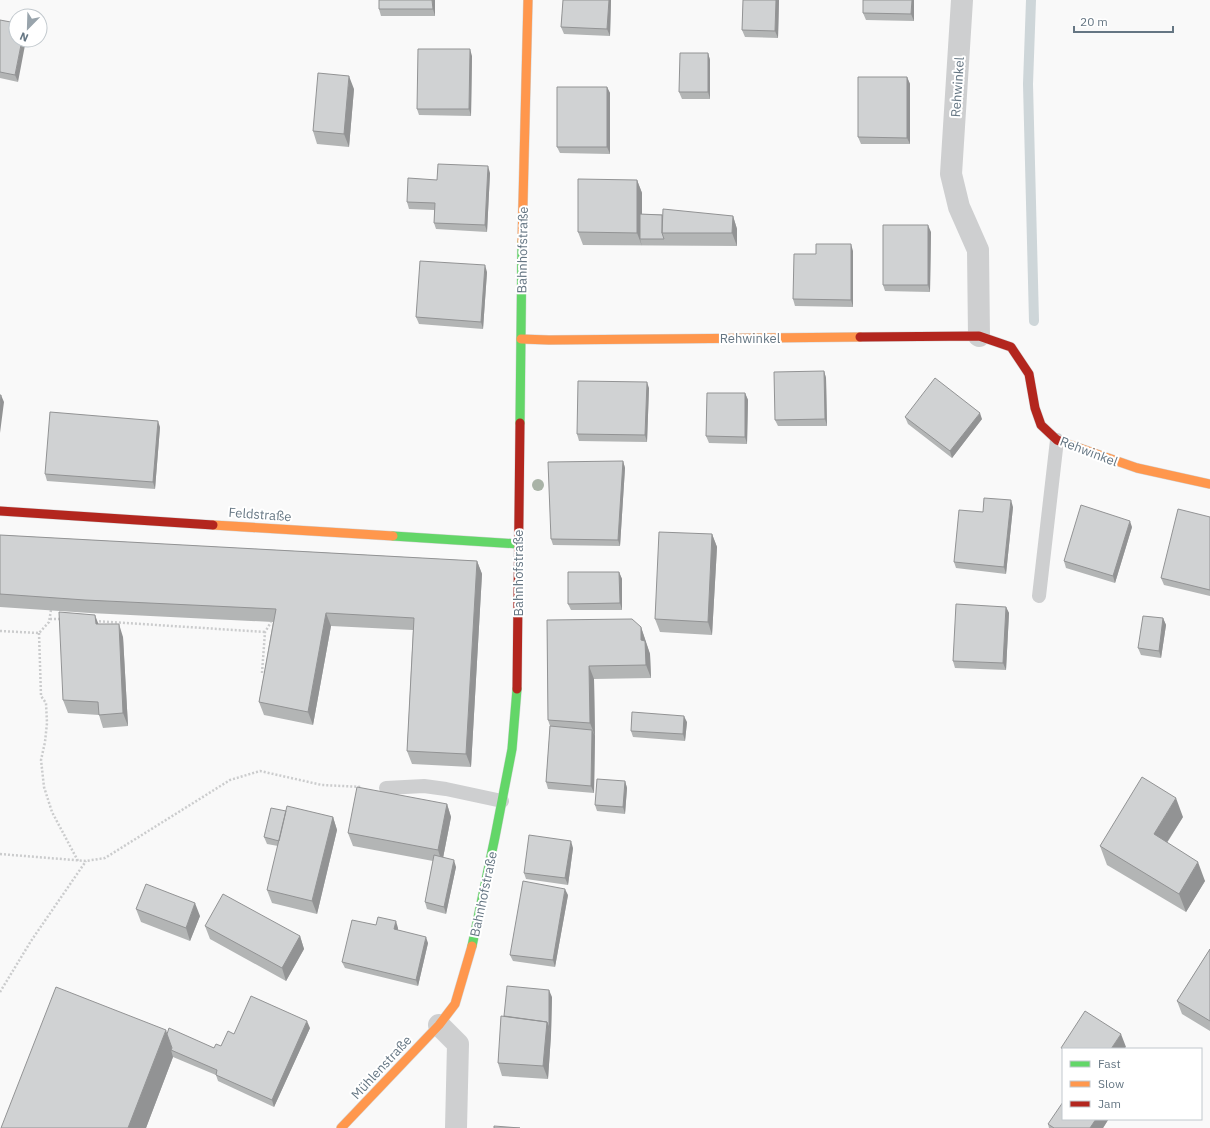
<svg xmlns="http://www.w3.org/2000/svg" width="1210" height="1128" font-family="'IBM Plex Sans',sans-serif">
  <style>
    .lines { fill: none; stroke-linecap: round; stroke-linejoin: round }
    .stream { stroke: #ced6d9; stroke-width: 10 }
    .fast-casing { stroke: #d5d6d7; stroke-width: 10 }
    .slow-casing { stroke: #d5d6d7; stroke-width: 10 }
    .jam-casing { stroke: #d5d6d7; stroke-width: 10 }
    .path { stroke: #cbcccd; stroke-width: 2.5; stroke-dasharray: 2 2; stroke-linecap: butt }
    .lane { stroke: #cecfd0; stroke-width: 14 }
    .street { stroke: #cecfd0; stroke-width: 22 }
    .fast { stroke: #63d668; stroke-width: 9 }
    .slow { stroke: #ff974d; stroke-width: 9 }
    .jam { stroke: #b3261e; stroke-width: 9 }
    .tree { fill: #a9b3a7 }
    .wall { fill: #b3b5b5 }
    .shaded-wall { fill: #929394 }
    .building { fill: #d0d2d3; stroke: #929394 }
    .labels { text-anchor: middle; stroke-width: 4; stroke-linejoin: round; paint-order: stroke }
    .street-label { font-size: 13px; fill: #657683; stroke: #fff }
  </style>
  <rect width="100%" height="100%" fill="#f9f9f9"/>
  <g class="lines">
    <!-- stream -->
    <path class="stream" d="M1031 0 1028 84 1034 321"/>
    <!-- fast casing -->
    <g class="fast-casing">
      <path id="fast" d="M520 423 522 242
        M393 536 518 544
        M472 946 495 837 512 749 517 689"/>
    </g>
    <!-- slow casing -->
    <g class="slow-casing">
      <path id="slow" d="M522 242 528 0
        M521 339 549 340 860 337
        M1062 442 1137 468 1210 484
        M213 525 393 536
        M341 1128 439 1025 455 1004 472 946"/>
    </g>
    <!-- jam casing -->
    <g class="jam-casing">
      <path id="jam" d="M860 337 979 336 1011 347 1029 374 1035 408 1041 425 1057 440 1062 442
        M0 511 213 525
        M517 689 520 423"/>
    </g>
    <!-- path -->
    <path class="path" d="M50 619H62
      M95 621 265 632
      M0 631 39 633 49 622 51 610
      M39 633 41 696 46 703 47 723 45 742 41 760 44 787 52 812 78 861
      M262 673 265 632 271 622
      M0 854 86 861 105 858 230 780 260 771 322 785 362 787
      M0 992 31 941 86 861"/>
    <!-- lane -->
    <path class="lane" d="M1039 596 1057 440
      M386 788 424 786 446 789 502 801"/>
    <!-- street -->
    <path class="street" d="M962 0 951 174 959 207 978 250 979 336
      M439 1025 458 1044 456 1128"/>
    <!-- fast -->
    <use href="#fast" class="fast"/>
    <!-- slow -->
    <use href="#slow" class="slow"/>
    <!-- jam -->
    <use href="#jam" class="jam"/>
  </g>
  <!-- trees -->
  <circle class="tree" cx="538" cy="485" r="6"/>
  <!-- wall -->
  <path class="wall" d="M435 0V16H381L379 9Z
    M563 0H611L610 36 564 34 561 27Z
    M743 0H779L778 38 745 37 742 30Z
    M914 0V21L866 20 863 13Z
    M0 20 18 82 0 78Z
    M708 53 710 60V99H682L679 92Z
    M472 56 471 116 419 115 417 109Z
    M907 77 910 84V144H861L858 137Z
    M607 87 610 93V154L560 153 557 147Z
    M354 89 349 147 317 144 313 131Z
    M490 173 487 232 436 229 434 223V210L409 209 407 202 437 180Z
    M637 180 642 193V214L733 216 737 229V246L583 245 578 232Z
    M931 232 930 292 885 291 883 285Z
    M853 251V307L795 306 793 299 816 254Z
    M487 272 483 329 419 324 416 317Z
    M824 371 826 378 827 426H778L775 420Z
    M649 388 647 442 579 441 577 434Z
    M745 393 748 400 747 444 709 443 706 436Z
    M905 417 982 419 952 458 908 424Z
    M160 427 155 489 47 481 45 474Z
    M623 461 625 468 620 546 553 545 551 539Z
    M1013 507 1006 574 956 568 954 562 983 512Z
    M1210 517V596L1164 585 1161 578Z
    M1132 527 1115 583 1066 568 1064 561Z
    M712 534 717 547 712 635 660 632 655 619Z
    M0 535 477 561 482 574 471 767 412 764 407 751 413 630 331 626 313 725 264 715 259 702 273 622 90 613 0 607Z
    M619 572 622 579V610H571L568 604Z
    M1006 607 1009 613 1006 670 955 668 953 661Z
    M1163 618 1166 625 1161 658 1141 655 1138 648Z
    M547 620 641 627 650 654 651 678 594 679 595 736 594 793 548 789 546 782 550 726 548 720Z
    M98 624 123 637 128 726 103 728 99 715 68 713 63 700Z
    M687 722 685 741 633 737 631 731Z
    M625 781 627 788 625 814 597 811 595 805Z
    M447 804 451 817 443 858 456 867 446 914 427 909 425 902 433 861 353 846 348 833Z
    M286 811 333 817 337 830 317 914 272 903 267 890 278 846 267 844 264 837Z
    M1183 817 1167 843 1205 881 1186 912 1107 865 1100 846Z
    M573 848 568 885 526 879 524 873Z
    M568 895 555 967 513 961 510 955Z
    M136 909 200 916 190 941 141 922Z
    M376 925 398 928V930L428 943 418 986 345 968 342 962Z
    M205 926 300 936 304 949 286 981 210 939Z
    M1210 949V1031L1182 1014 1177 1001Z
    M552 997 551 1035 548 1079 502 1076 498 1063 504 1016Z
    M310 1028 274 1107 218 1081 216 1075 173 1057 146 1128H1L167 1034 214 1048 221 1046 234 1034Z
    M1108 1120 1103 1128H1049L1048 1124Z"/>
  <!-- shaded-wall -->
  <path class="shaded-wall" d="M432 0H435V16L433 9Z
    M609 0H611L610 36 607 29Z
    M776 0H779L778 38 775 31Z
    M912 0H914V21L911 14Z
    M22 40H26L18 82 15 75Z
    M470 49 472 56 471 116 469 109Z
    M708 53 710 60V99L708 92Z
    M349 76 354 89 349 147 344 134Z
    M907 77 910 84V144L907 138Z
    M607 87 610 93V154L607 147Z
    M488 166 490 173 487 232 485 225Z
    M637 180 642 193V239H640L642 246 637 233Z
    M733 216 737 229V246L732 233Z
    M928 225 931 232 930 292 928 285Z
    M851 244 853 251V307L851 300Z
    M485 265 487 272 483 329 481 322Z
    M824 371 826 378 827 426 825 419Z
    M647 382 649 388 647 442 645 435Z
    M745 393 748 400 747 444 745 437Z
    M1 395 4 402 0 433V406Z
    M980 413 982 419 952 458 950 451Z
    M158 421 160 427 155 489 153 482Z
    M623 461 625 468 620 546 618 540Z
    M1011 500 1013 507 1006 574 1004 567Z
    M1130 521 1132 527 1115 583 1113 576Z
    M712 534 717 547 712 635 708 622Z
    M477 561 482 574 471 767 466 754Z
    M619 572 622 579V610L620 603Z
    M1006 607 1009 613 1006 670 1003 663Z
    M326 613 331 626 313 725 308 712Z
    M95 615 100 628 96 624Z
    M1163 618 1166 625 1161 658 1159 651Z
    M119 624 123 637 128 726 123 713Z
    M641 627 650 654 651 678 646 665 641 640Z
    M589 666 594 679 595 736 590 723Z
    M684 716 687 722 685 741 683 734Z
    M592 730 595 736 594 793 591 786Z
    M625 781 627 788 625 814 623 807Z
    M1176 798 1183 817 1160 853 1154 834Z
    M447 804 451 817 442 863 438 850Z
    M333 817 337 830 317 914 312 901Z
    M571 841 573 848 568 885 565 878Z
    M454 860 456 867 446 914 444 907Z
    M1198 862 1205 881 1186 912 1179 894Z
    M565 889 568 895 555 967 553 960Z
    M195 903 200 916 190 941 186 928Z
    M396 921 398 928 397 936 394 929Z
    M300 936 304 949 286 981 282 968Z
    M426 937 428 943 418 986 416 980Z
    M549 990 552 997 551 1035 549 1028Z
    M307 1021 310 1028 274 1107 272 1100Z
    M547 1022 551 1035 548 1079 543 1066Z
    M166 1030 173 1051 171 1050 173 1057 146 1128H128Z
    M1121 1034 1126 1047 1124 1049H1111Z
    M1096 1119H1108V1120L1103 1128H1090Z"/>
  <!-- building -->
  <path class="building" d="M379 0H432L433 9H379Z
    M563 0H609L607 29 561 27Z
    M743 0H776L775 31 742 30Z
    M863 0H912L911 14 863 13Z
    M0 20 16 23V40H22L15 75 0 72Z
    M418 49H470L469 109H417Z
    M680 53H708V92H679Z
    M318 73 349 76 344 134 313 131Z
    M858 77H907V138L858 137Z
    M557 87H607V147H557Z
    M438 164 488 166 485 225 434 223 435 203 407 202 408 178 437 180Z
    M578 179 637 180V233L578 232Z
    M663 209 733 216 732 233H662Z
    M640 214 662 215V233L664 239H640Z
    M883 225H928V285H883Z
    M816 244H851V300L793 299 794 254H816Z
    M420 261 485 265 481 322 416 317Z
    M824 371 825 419 775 420 774 372Z
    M935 378 980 413 950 451 905 417Z
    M578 381 647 382 645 435 577 434Z
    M707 393H745V437L706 436Z
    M0 395H1L0 406Z
    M50 412 158 421 153 482 45 474Z
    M623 461 618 540 551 539 548 462Z
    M984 498 1011 500 1004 567 954 562 959 510 983 512Z
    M1081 505 1130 521 1113 576 1064 561Z
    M1178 509 1210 517V590L1161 578Z
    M659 532 712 534 708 622 655 619Z
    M0 535 477 561 466 754 407 751 414 618 326 613 308 712 259 702 276 609 85 600 0 594Z
    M568 572H619L620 603 568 604Z
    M956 604 1006 607 1003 663 953 661Z
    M59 612 95 615 96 624H119L123 713 99 715 98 702 63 700Z
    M1143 616 1163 618 1159 651 1138 648Z
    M632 619 641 627V640L645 641 646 665 589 666 590 723 548 720 547 620Z
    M632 712 684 716 683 734 631 731Z
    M550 726 592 730 591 786 546 782Z
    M1142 777 1176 798 1154 834 1198 862 1179 894 1100 846Z
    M597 779 625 781 623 807 595 805Z
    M357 787 447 804 438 850 348 833Z
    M287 806 333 817 312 901 267 890Z
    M271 808 286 811 279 841 264 837Z
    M529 835 571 841 565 878 524 873Z
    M434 855 454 860 444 907 425 902Z
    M523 881 565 889 553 960 510 955Z
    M146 884 195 903 186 928 136 909Z
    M223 894 300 936 282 968 205 926Z
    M378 917 396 921 394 929 426 937 416 980 342 962 352 920 376 925Z
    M1210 949V1021L1177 1001Z
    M507 986 549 990V1028L547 1022 504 1016Z
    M56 987 166 1030 128 1128H1Z
    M251 996 307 1021 272 1100 216 1075 217 1070 171 1050 172 1048 167 1034 169 1028 214 1048 216 1044 221 1046 228 1031 234 1034Z
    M1085 1011 1121 1034 1111 1049H1063L1061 1048Z
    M501 1016 547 1022 543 1066 498 1063Z
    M1063 1102V1119H1096L1090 1128H1054L1048 1124Z
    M494 1126 520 1128H494Z"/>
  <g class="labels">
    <!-- street labels -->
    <g class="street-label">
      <text transform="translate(957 87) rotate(-86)" y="5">Rehwinkel</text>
      <text transform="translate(522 250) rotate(-89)" y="5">Bahnhofstraße</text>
      <text x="750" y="343">Rehwinkel</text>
      <text transform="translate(1089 451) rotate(21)" y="5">Rehwinkel</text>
      <text transform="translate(260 514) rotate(4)" y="5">Feldstraße</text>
      <text transform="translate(518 573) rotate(-90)" y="5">Bahnhofstraße</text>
      <text transform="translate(483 894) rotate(-78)" y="5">Bahnhofstraße</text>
      <text transform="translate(381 1067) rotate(-47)" y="5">Mühlenstraße</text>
    </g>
  </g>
  <!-- legend -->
  <rect x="1062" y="1048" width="140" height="72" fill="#ffffff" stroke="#c1c8cd"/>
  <rect x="1070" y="1061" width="20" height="6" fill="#63d668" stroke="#c1c8cd"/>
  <text x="1098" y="1068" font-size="12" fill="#657683">Fast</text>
  <rect x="1070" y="1081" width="20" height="6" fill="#ff974d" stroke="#c1c8cd"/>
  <text x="1098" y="1088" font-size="12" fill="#657683">Slow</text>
  <rect x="1070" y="1101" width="20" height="6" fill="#b3261e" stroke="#c1c8cd"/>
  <text x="1098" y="1108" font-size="12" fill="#657683">Jam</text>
  <!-- north arrow -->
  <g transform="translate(28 28) rotate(203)"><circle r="19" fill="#ffffff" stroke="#c1c8cd"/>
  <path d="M0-3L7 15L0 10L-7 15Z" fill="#99a4ac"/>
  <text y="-6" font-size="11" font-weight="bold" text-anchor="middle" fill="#657683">N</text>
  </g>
  <!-- scale -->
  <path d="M1074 26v6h99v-6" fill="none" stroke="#657683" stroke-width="2"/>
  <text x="1080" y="26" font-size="12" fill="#657683" stroke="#ffffff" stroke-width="3" paint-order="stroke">20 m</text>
</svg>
